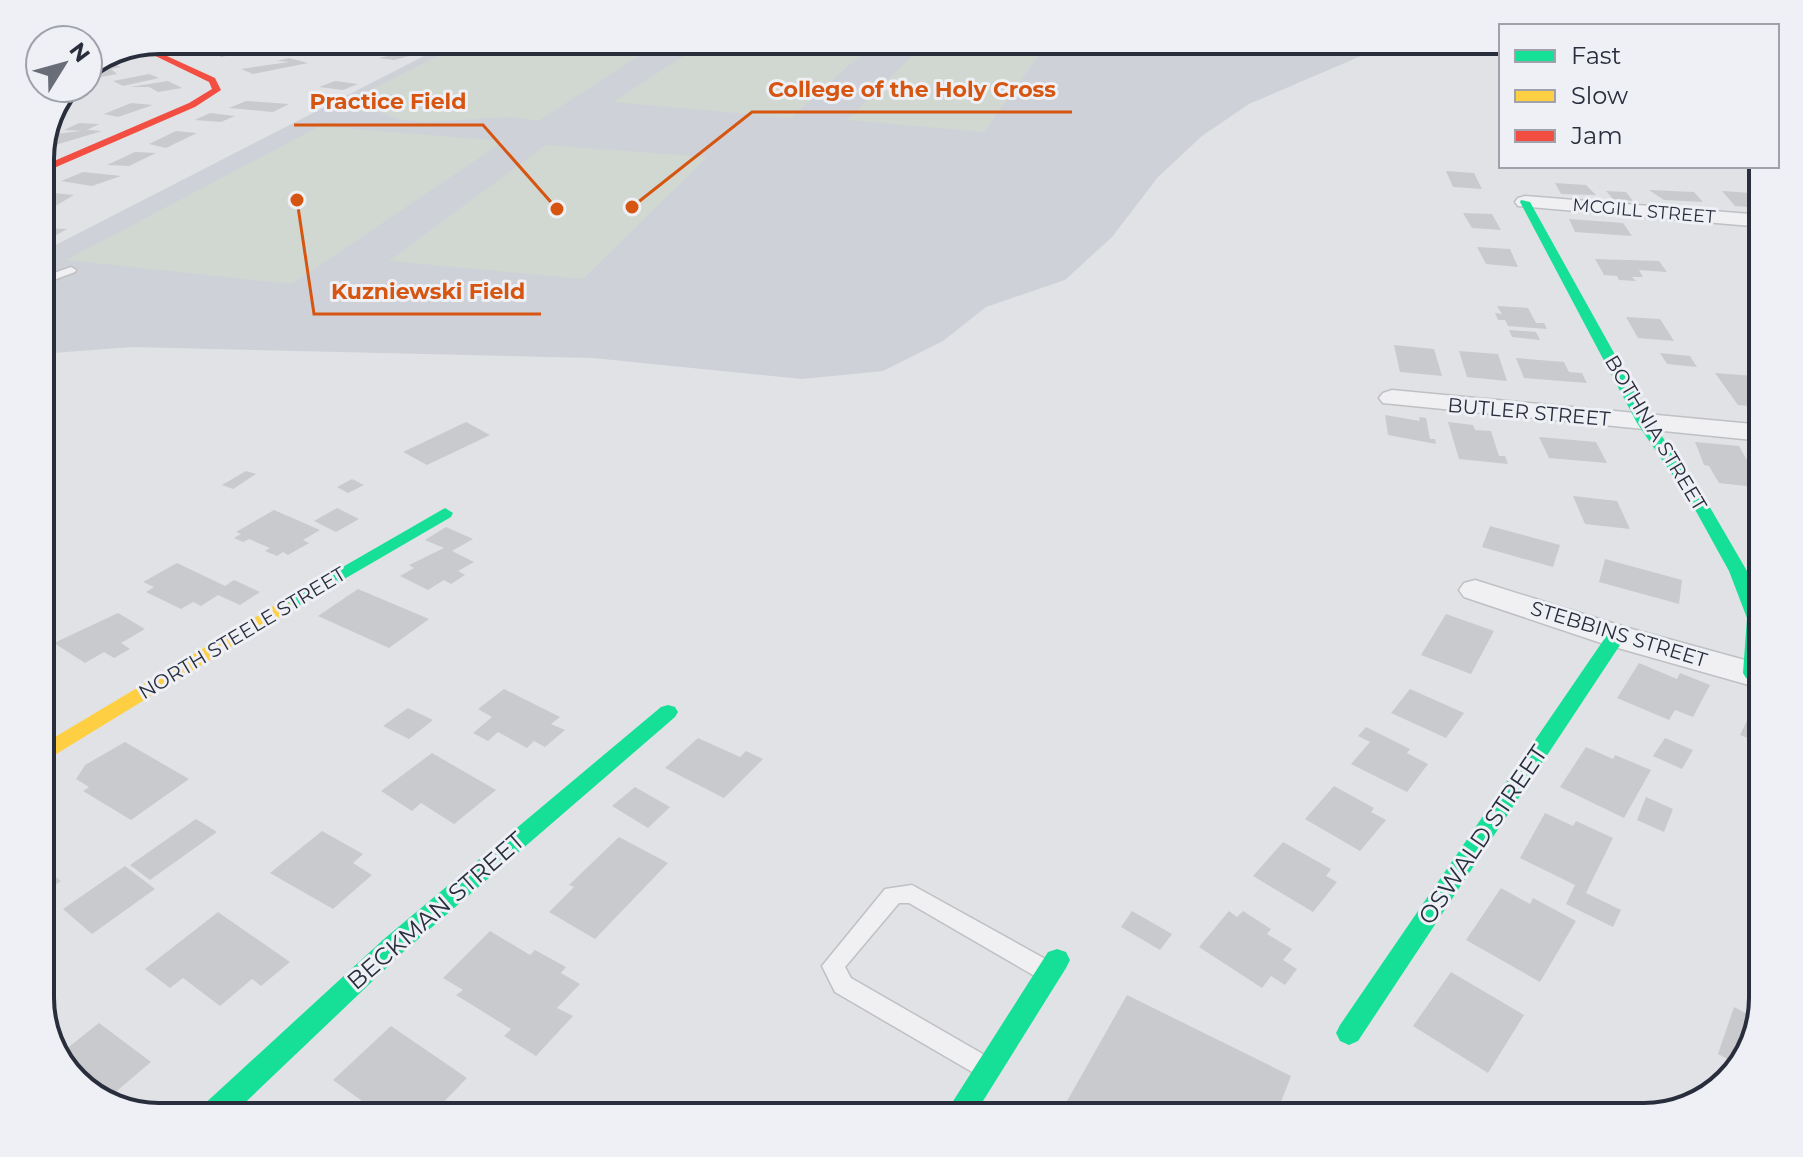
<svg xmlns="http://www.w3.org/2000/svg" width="1803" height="1157" font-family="Montserrat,sans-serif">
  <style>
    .built { fill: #cfd1d8 }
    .green { fill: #d0d8d1 }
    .building { fill: #c9cacd }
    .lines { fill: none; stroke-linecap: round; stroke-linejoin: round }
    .lane-casing { stroke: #bfc0c3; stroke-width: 3 }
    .street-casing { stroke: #bfc0c3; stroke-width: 3 }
    .lane { fill: #f0f0f2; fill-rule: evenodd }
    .street { fill: #f0f0f2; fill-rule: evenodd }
    .fast { fill: #16e098; fill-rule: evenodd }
    .slow { fill: #ffcf43; fill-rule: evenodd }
    .jam { fill: #f24e42; fill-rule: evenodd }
    .labels { text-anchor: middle; stroke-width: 6; stroke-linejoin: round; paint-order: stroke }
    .far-street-label { font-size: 18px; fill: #292e3d; stroke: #eef0f5 }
    .street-label { font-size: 20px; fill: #292e3d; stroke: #eef0f5 }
    .near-street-label { font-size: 24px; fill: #292e3d; stroke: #eef0f5 }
    .rim { fill: none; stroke: #292e3d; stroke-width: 4 }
    .leader { fill: none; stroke: #d55511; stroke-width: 3 }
    .callout-dot { fill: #d55511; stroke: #eef0f5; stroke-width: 3 }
    .callout-label { font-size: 22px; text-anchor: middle; font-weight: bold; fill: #d55511; stroke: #eef0f5; stroke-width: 6; stroke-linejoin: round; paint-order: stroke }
  </style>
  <rect width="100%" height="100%" fill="#e1e2e5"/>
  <!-- built -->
  <path class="built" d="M455 40H1416L1368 53 1249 104 1202 136 1158 177 1112 237 1065 280 986 307 943 341 883 371 802 379 593 358 132 347 40 354V253Z"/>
  <!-- green -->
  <path class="green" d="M469 40H664L538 121 512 117 424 122 398 119 360 105 343 104Z
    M708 40H877L791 118 613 102Z
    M928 40H935L1044 48 984 132 847 120Z
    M320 126 504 141 292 284 66 260Z
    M546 145 707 157 583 279 389 261Z"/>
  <!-- building -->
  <path class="building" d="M224 40 233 44 203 50 193 46Z
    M346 40H364L370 42 341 47 331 43Z
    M230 47 243 53 221 57 210 51Z
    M290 47 306 52 313 55H282L272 51Z
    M413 50 420 53 394 60 379 58Z
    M289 58 308 63 253 74 241 69 289 62 277 61Z
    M113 59 117 61 111 63 121 67 111 69 117 74 101 77 88 72Z
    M149 74 159 78 123 86 113 81Z
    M168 81 182 88 158 92 149 87H130Z
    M335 81 358 84 343 90 319 87Z
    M246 101 289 104 273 112 229 108Z
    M131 103 153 105 118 117 104 114Z
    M210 113 235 116 221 122 195 120Z
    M79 123 99 124 85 131 64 130Z
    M89 130 102 131 42 149 48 135Z
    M176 131 197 133 166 148 149 144Z
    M135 152 156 153 129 166 107 165Z
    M1446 171 1474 173 1482 189 1453 187Z
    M83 172 121 176 92 186 61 181Z
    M1555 183 1586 185 1596 195 1561 194Z
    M1649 190 1694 192 1703 202 1664 200Z
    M1606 191 1626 192 1633 201 1613 199Z
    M1722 191 1751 193 1763 199V208L1735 206Z
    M44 192 74 195 52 208 43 207 46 205H40Z
    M1463 213 1492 214 1501 230 1472 228Z
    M1569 219 1623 223 1632 236 1575 232Z
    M45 228 67 229 51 238 40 237V230Z
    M1477 247 1510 249 1518 267 1486 264Z
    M1595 259 1659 261 1667 272 1639 270 1643 277H1632L1636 281 1619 280 1617 276 1604 275Z
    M1497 306 1528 308 1536 323H1544L1547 329 1508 326 1505 320H1498L1495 313 1502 314Z
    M1626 317 1660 319 1674 341 1638 338Z
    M1509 330 1536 332 1540 340 1512 337Z
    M1394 345 1434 349 1442 376 1400 372Z
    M1459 351 1498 354 1507 381 1467 377Z
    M1660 353 1690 356 1697 367 1667 364Z
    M1516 358 1564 362 1569 372 1582 373 1587 383 1524 378Z
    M1715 373 1754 376 1763 387V407L1738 405Z
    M1385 415 1420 421 1419 417 1426 418 1430 439H1435L1436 444 1388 435Z
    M466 422 490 435 427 465 403 452Z
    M1448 422 1473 425 1475 430 1491 431 1499 456H1505L1508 464 1459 459Z
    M1539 437 1596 442 1607 463 1549 458Z
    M1695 442 1739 446 1763 488 1719 483 1709 466 1704 465Z
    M246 471 256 474 233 489 222 485Z
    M352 479 364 485 348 493 337 487Z
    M1573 496 1617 501 1630 529 1585 524Z
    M337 508 359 519 336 532 314 521Z
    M274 510 320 530 303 540 309 543 288 555 283 552 277 556 265 551 270 548 249 539 243 542 234 538 241 534 236 532Z
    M1490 526 1560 545 1553 567 1482 547Z
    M446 527 473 539 452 551 474 562 458 571 465 575 451 584 444 580 428 590 400 576 414 568 409 565 444 548 425 540Z
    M1605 559 1682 580 1679 604 1599 582Z
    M177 563 225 586 234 580 260 592 240 605 218 595 201 606 193 602 181 609 146 592 154 587 143 582Z
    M358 589 429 619 389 648 318 616Z
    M118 613 145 629 121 643 130 649 114 658 104 652 85 663 54 643Z
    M1446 614 1494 631 1471 674 1421 655Z
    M1639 663 1677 679 1680 673 1710 685 1693 717 1675 710 1669 720 1617 698Z
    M504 689 560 717 551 724 565 730 545 747 534 741 527 748 498 732 488 741 473 733 492 717 478 709Z
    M1410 689 1464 713 1446 738 1391 713Z
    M1756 702 1763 705V744L1740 735Z
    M408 708 433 720 409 739 383 726Z
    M1366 727 1410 749 1407 753 1428 764 1407 792 1351 764 1370 742 1358 736Z
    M698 738 740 757 746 751 763 759 724 798 665 768Z
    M1665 738 1693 750 1682 769 1653 756Z
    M125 742 189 779 131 820 83 791 89 787 76 779 85 765Z
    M1586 747 1613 759 1615 755 1651 770 1624 818 1560 787Z
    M432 753 496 790 454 824 421 803 412 811 381 791Z
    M1334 786 1374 808 1371 812 1386 820 1360 851 1305 819Z
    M635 787 670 807 648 828 612 806Z
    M1646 797 1673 809 1664 832 1637 820Z
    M1545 813 1573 826 1576 821 1613 838 1586 893 1621 910 1613 927 1566 904 1575 885 1520 858Z
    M196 819 217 832 150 880 130 865Z
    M322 831 363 854 353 863 372 875 333 909 270 873Z
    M619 837 668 863 595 939 549 912 574 887 569 885Z
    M1283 842 1331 869 1326 876 1337 882 1313 912 1253 876Z
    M40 866 61 881 40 895Z
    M125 866 155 889 92 934 63 909Z
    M1501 888 1530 904 1533 898 1576 921 1540 982 1466 940Z
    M1132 911 1172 934 1160 950 1121 927Z
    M1229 911 1237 917 1243 911 1271 929 1267 934 1292 949 1283 960 1297 969 1285 985 1271 976 1262 988 1199 947Z
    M218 912 290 962 261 986 252 979 220 1006 183 978 170 988 145 969Z
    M490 931 530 955 535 950 566 967 561 973 580 984 557 1008 573 1016 536 1056 504 1036 511 1029 456 995 463 990 443 978Z
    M1451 972 1524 1015 1488 1073 1413 1026Z
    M1127 995 1291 1076 1275 1117H1058Z
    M1734 1007 1757 1019 1741 1066 1718 1054Z
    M99 1023 151 1062 105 1101 93 1097 56 1057Z
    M391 1026 467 1078 429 1117H384L333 1080Z"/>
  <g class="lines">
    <!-- lane casing -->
    <g class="lane-casing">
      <path id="lane" d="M71 267 76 270 75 272 40 285V278Z
        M912 885 1049 961 1052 968 1049 975 1041 978 1033 975 909 903H899L845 967 851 978 988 1057 991 1065 988 1073 979 1076 835 992 822 966 885 889Z"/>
    </g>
    <!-- street casing -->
    <g class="street-casing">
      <path id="street" d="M419 40H434L427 44Z
        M1525 196 1763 215V227L1518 206 1515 202 1518 198Z
        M1392 390 1763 425V441L1383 403 1379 398 1383 393Z
        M1475 580 1628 628 1763 665V689L1604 644 1464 597 1459 590 1464 583Z"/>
    </g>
    <!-- lane -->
    <use href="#lane" class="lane"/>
    <!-- street -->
    <use href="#street" class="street"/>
    <!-- fast -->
    <path class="fast" d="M1521 200 1530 202 1653 423 1708 504 1747 571 1763 612V673L1760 678H1746L1743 673 1747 618 1729 571 1692 504 1637 423 1520 202Z
      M445 508 453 513 451 517 291 610 284 612 275 606Z
      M1616 630 1626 636 1358 1041 1349 1045 1340 1041 1336 1033 1340 1025 1609 632Z
      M668 705 675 707 678 712 675 717 402 953 230 1117H196L200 1108 384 939 661 707Z
      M1057 949 1066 952 1070 960 1066 968 973 1117H943L1048 952Z"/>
    <!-- slow -->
    <path class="slow" d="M284 600 293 606 291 610 40 764V746Z"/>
    <!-- jam -->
    <path class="jam" d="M145 46 215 78 221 90 195 107 40 174V167L189 103 212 89 209 82 139 48Z"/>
  </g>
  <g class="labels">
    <!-- far-street labels -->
    <g class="far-street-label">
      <text transform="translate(1644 211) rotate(5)" y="6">MCGILL STREET</text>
    </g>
    <!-- street labels -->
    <g class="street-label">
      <text transform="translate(1529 412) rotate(5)" y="7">BUTLER STREET</text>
      <text transform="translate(1656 433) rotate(59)" y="7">BOTHNIA STREET</text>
      <text transform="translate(242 633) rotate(-31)" y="7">NORTH STEELE STREET</text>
      <text transform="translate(1619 634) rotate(17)" y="7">STEBBINS STREET</text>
    </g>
    <!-- near-street labels -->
    <g class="near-street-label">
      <text transform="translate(1483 835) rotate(-56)" y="8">OSWALD STREET</text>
      <text transform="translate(436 911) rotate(-41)" y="8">BECKMAN STREET</text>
    </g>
  </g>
  <!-- crop -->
  <path d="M0 0H1803V1157H0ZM159 54H1644A105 105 0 0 1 1749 159V998A105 105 0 0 1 1644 1103H159A105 105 0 0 1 54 998V159A105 105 0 0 1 159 54Z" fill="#eef0f5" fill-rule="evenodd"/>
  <path class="rim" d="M159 54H1644A105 105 0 0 1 1749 159V998A105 105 0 0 1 1644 1103H159A105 105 0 0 1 54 998V159A105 105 0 0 1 159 54Z"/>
  <!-- callouts -->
  <path class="leader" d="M632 207L752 112H1072M557 209L483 125H294M297 200L314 314H541"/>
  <g class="callout-dot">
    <circle cx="632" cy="207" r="8"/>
    <circle cx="557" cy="209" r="8"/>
    <circle cx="297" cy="200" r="8"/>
  </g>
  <g class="callout-label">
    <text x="912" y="97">College of the Holy Cross</text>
    <text x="388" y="109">Practice Field</text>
    <text x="428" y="299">Kuzniewski Field</text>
  </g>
  <!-- legend -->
  <rect x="1499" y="24" width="280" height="144" fill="#eef0f5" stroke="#9fa2ab" stroke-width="2"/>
  <rect x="1515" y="50" width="40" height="12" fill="#16e098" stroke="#9fa2ab" stroke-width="2"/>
  <text x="1571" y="64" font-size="24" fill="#292e3d">Fast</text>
  <rect x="1515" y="90" width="40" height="12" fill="#ffcf43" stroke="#9fa2ab" stroke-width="2"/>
  <text x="1571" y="104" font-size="24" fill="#292e3d">Slow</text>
  <rect x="1515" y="130" width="40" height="12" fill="#f24e42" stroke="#9fa2ab" stroke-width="2"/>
  <text x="1571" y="144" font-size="24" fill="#292e3d">Jam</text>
  <!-- north arrow -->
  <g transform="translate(64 64) rotate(53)"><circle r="38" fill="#eef0f5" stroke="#9fa2ab" stroke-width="2"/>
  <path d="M0-6L14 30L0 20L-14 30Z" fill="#696d78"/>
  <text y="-12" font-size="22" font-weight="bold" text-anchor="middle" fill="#292e3d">N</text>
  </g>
</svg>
